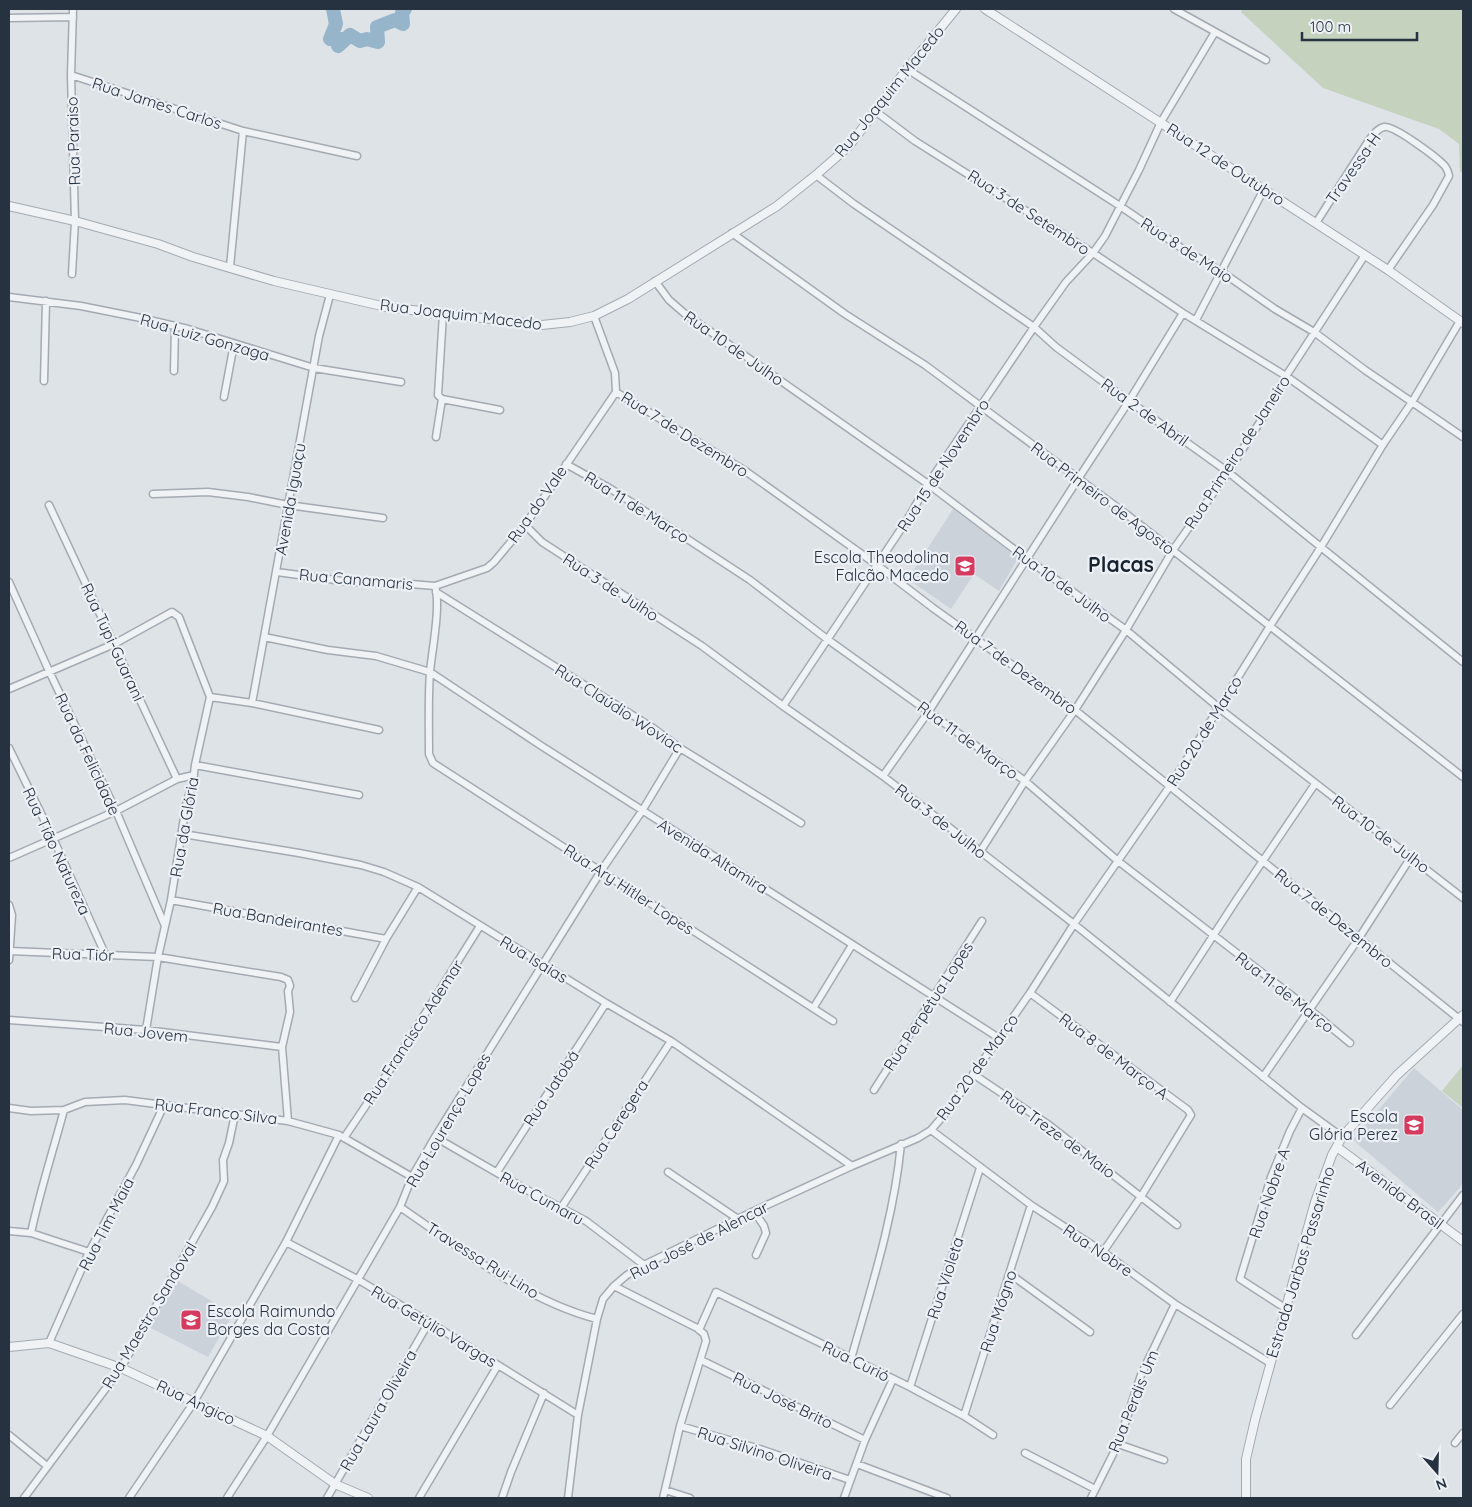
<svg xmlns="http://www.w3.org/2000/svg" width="1472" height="1507" font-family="Quicksand,sans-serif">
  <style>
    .built { fill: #cbd2da }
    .green { fill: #c5d2be }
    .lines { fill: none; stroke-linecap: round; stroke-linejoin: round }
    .river { stroke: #96b4ca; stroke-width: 14 }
    .minor-casing { stroke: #a3aab2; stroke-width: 9 }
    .tertiary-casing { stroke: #a3aab2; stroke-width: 10 }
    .minor { stroke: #f0f3f6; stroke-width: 6 }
    .tertiary { stroke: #f0f3f6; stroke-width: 8 }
    .labels { text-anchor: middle; stroke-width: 4.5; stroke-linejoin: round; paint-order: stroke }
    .street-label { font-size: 16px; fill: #263240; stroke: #edf1f6 }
    .poi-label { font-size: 16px; fill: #263240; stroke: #edf1f6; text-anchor: end }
    .district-label { font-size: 21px; font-weight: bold; fill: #182330; stroke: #edf1f6 }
  </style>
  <rect width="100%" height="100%" fill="#dee3e8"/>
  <!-- built -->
  <path class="built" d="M953 509 1018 558 999 591 974 574 951 609 908 579Z
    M1414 1068 1463 1110V1184L1438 1212 1353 1140Z
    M178 1281 233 1314 208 1357 147 1326Z"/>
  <!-- green -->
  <path class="green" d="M1242 9H1463V174L1460 171 1459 144 1439 129 1323 88 1241 12Z
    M1463 1065V1108L1442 1091Z"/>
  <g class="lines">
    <!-- river -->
    <path class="river" d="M333 9 336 24 330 39H342L338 46 350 35 360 41 367 39 378 42 377 27 395 20 403 24 402 13 405 9"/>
    <!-- minor casing -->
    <g class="minor-casing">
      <path id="minor" d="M1174 9 1266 60
        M9 18 73 17
        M907 69 1120 206 1180 247 1222 272 1275 309 1314 332 1365 370 1463 437
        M71 75 243 131 357 156
        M875 111 915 141 1093 253 1183 313 1286 376 1383 445
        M816 175 854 204 1034 327 1056 347 1129 401 1228 472 1463 662
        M1316 223 1369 140C1373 135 1378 128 1384 127 1394 125 1436 157 1444 165 1447 168 1448 171 1449 176L1433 205 1388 270
        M732 233 845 314 925 365 1125 513 1463 777
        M230 267 243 131
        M72 274 75 221 71 75 73 9
        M655 281 669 300 684 313 928 484 1027 559 1126 630 1224 712 1463 898
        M9 297 81 306 136 317 188 329 314 368 401 382
        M443 314 438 395 442 399 500 410
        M594 316 615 373 616 392
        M1196 320 1264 189
        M174 371 175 326
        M44 381 46 301
        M616 392 744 470 877 565 933 608 1075 710 1463 1022
        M224 397 234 344
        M436 437 442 399
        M566 464 611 489 750 580 827 639 1025 781 1118 861 1309 1009 1350 1043
        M153 494 208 492 248 497 288 505 383 518
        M49 505 177 779
        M525 525 542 542 702 646 783 706 883 776 1074 924 1302 1108 1342 1137
        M277 572 350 582 411 584 435 586 487 568 494 562 525 525 616 392
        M9 582 49 671 116 811 165 926
        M435 586C441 606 432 650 430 672 428 699 429 727 429 754L433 763 833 1021
        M436 592 653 728 680 748 801 823
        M264 637 328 650 376 656 430 672 540 745 999 1038
        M9 689 114 644 172 612 179 617 210 697
        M210 697 252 703 379 730
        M252 703 319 336 330 295
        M783 706 907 520 928 484 1034 327 1066 282 1093 253 1105 236 1139 170 1161 122 1215 32
        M9 748 53 838 105 954
        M195 765 359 795
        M883 776 929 711 1078 479 1129 401 1183 313
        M183 834 299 853 361 865 384 872 418 887 606 1003 671 1041 852 1166
        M980 852 1025 781 1075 710 1126 630 1173 550 1228 472 1265 414 1286 376 1365 255
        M9 858 116 811 177 779 194 775
        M171 900 386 939
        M9 905 12 915 9 960
        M9 951 158 957 281 977 288 980 290 986 288 991 290 1012 282 1047 288 1121
        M1030 993 1188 1110 1191 1115 1142 1195 1103 1252
        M355 998 386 939 418 887
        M1170 1002 1237 899 1315 784
        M814 1007 852 945
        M9 1020 146 1030 282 1047
        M146 1030 158 957 171 900 186 805 193 781 195 765 210 697
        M973 1074 1049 1125 1177 1225
        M1263 1077 1359 938 1411 857
        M874 1090 982 921
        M9 1108 31 1111 64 1110 85 1102 125 1100 288 1121 339 1135 412 1177
        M931 1130 1031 1205 1103 1252 1175 1304 1270 1363
        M435 1137 527 1190 586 1221 644 1265
        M344 1138 391 1068 480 926
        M497 1172 606 1003
        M668 1172 738 1219
        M400 1207C462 1249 524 1300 597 1319
        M561 1208 671 1041
        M754 1211 764 1226 766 1233 756 1255
        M9 1231 31 1233 89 1252
        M31 1233C40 1191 53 1151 64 1110
        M286 1242 357 1279 429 1322 578 1415
        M1010 1274 1090 1332
        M614 1286 697 1328 704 1334 706 1341 680 1426 663 1498
        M1285 1308 1240 1279 1271 1177 1290 1131 1302 1108
        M699 1330 716 1292 910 1387 964 1416 993 1435
        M1356 1335 1463 1195
        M49 1343 89 1252 136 1165 164 1105
        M851 1359C871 1288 894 1218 901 1144
        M701 1360 865 1440
        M910 1387 980 1168
        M1390 1405 1463 1314
        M964 1416 1031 1205
        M680 1426 760 1449 850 1480
        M9 1435 47 1466
        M1455 1443 1463 1433
        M1118 1444 1164 1460
        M1025 1453 1095 1489
        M857 1464 947 1498
        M665 1490 690 1498
        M24 1498 121 1368 212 1207 224 1181 223 1160 229 1143 235 1114
        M129 1498 194 1402 286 1242 339 1135
        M227 1498 267 1436 400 1207 412 1177 435 1137 601 871 642 811 680 748
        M327 1498 429 1322
        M419 1498 498 1365
        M502 1498 511 1472 544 1393
        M568 1498 578 1415 597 1319 603 1299 614 1286 627 1275 644 1265 754 1211 852 1166 918 1138 931 1130 950 1108 1030 993 1074 924 1170 786 1270 626 1321 547 1384 443 1412 402 1460 321
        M844 1498 865 1440 893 1379
        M1091 1498 1118 1444 1141 1375 1175 1304"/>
    </g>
    <!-- tertiary casing -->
    <g class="tertiary-casing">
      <path id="tertiary" d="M985 9 1388 270 1463 323
        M9 206 75 221 158 244 193 257 274 281 386 307 542 325 570 322 594 316 628 299 777 206 816 175 849 146 907 69 956 9
        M1337 1147 1463 1241
        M9 1347 49 1343 121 1368 267 1436 335 1484 368 1498
        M1246 1498V1459L1255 1420 1315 1202 1332 1155 1342 1137 1397 1075 1463 1015"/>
    </g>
    <!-- minor -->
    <use href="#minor" class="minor"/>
    <!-- tertiary -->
    <use href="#tertiary" class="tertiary"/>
  </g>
  <!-- icons -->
  <defs>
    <g id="school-square" transform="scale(1.125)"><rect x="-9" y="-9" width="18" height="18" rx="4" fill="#d53b5f" stroke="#edf1f6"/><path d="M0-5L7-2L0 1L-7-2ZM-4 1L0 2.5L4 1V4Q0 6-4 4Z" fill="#fff"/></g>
  </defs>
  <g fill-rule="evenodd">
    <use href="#school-square" x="965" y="566"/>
    <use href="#school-square" x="1414" y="1125"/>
    <use href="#school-square" x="191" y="1320"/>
  </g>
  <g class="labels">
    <!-- street labels -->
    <g class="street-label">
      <text transform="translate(889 91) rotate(-51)" y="6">Rua Joaquim Macedo</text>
      <text transform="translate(157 103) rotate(18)" y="6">Rua James Carlos</text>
      <text transform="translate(73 141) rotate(-92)" y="6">Rua Paraiso</text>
      <text transform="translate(1226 164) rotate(33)" y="6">Rua 12 de Outubro</text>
      <text transform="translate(1353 168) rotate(-55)" y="6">Travessa H</text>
      <text transform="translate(1029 212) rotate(33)" y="6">Rua 3 de Setembro</text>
      <text transform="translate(1187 250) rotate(33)" y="6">Rua 8 de Maio</text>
      <text transform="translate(461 314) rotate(7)" y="6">Rua Joaquim Macedo</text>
      <text transform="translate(205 337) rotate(16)" y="6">Rua Luiz Gonzaga</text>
      <text transform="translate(734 348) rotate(35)" y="6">Rua 10 de Julho</text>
      <text transform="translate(1145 412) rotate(36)" y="6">Rua 2 de Abril</text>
      <text transform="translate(685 434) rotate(32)" y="6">Rua 7 de Dezembro</text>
      <text transform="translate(1237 452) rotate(-57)" y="6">Rua Primeiro de Janeiro</text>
      <text transform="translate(943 465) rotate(-57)" y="6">Rua 15 de Novembro</text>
      <text transform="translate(1103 498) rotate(37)" y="6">Rua Primeiro de Agosto</text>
      <text transform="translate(290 499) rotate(-80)" y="6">Avenida Iguaçu</text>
      <text transform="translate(537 504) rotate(-55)" y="6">Rua do Vale</text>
      <text transform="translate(637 507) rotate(32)" y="6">Rua 11 de Março</text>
      <text transform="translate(356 579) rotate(5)" y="6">Rua Canamaris</text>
      <text transform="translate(1062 584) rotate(36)" y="6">Rua 10 de Julho</text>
      <text transform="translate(611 587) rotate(33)" y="6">Rua 3 de Julho</text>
      <text transform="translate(113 642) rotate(65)" y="6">Rua Tupi-Guarani</text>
      <text transform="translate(1016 667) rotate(36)" y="6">Rua 7 de Dezembro</text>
      <text transform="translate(619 708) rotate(33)" y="6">Rua Claúdio Woviac</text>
      <text transform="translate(1204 731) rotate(-58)" y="6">Rua 20 de Março</text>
      <text transform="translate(968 740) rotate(36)" y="6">Rua 11 de Março</text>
      <text transform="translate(88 754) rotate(65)" y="6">Rua da Felicidade</text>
      <text transform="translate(941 821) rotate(38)" y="6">Rua 3 de Julho</text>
      <text transform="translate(184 827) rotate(-80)" y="6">Rua da Glória</text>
      <text transform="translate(1381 834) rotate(37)" y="6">Rua 10 de Julho</text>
      <text transform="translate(57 851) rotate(65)" y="6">Rua Tião Natureza</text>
      <text transform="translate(713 856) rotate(32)" y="6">Avenida Altamira</text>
      <text transform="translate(629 889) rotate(33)" y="6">Rua Ary Hitler Lopes</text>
      <text transform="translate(1334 918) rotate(39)" y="6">Rua 7 de Dezembro</text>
      <text transform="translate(278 919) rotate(10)" y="6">Rua Bandeirantes</text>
      <text transform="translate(83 954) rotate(2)" y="6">Rua Tiór</text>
      <text transform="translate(534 959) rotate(31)" y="6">Rua Isaias</text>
      <text transform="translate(1285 992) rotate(38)" y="6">Rua 11 de Março</text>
      <text transform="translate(928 1006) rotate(-57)" y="6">Rua Perpétua Lopes</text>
      <text transform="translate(146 1032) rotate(6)" y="6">Rua Jovem</text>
      <text transform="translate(413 1032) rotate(-57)" y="6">Rua Francisco Ademar</text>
      <text transform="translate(1114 1056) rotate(37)" y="6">Rua 8 de Março A</text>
      <text transform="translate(977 1067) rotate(-54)" y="6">Rua 20 de Março</text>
      <text transform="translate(551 1088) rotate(-57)" y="6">Rua Jatobá</text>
      <text transform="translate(216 1111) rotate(7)" y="6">Rua Franco Silva</text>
      <text transform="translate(448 1120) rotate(-60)" y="6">Rua Lourenço Lopes</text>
      <text transform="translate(616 1124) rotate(-57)" y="6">Rua Ceregera</text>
      <text transform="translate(1058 1134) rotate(36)" y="6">Rua Treze de Maio</text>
      <text transform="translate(1269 1193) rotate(-71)" y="6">Rua Nobre A</text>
      <text transform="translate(1400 1194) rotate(37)" y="6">Avenida Brasil</text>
      <text transform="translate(542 1198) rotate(29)" y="6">Rua Cumaru</text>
      <text transform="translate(106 1224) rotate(-63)" y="6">Rua Tim Maia</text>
      <text transform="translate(699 1240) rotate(-27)" y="6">Rua José de Alencar</text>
      <text transform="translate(1098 1250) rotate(34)" y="6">Rua Nobre</text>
      <text transform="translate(483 1260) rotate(32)" y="6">Travessa Rui Lino</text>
      <text transform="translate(1300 1262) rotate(-73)" y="6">Estrada Jarbas Passarinho</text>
      <text transform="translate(945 1278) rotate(-72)" y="6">Rua Violeta</text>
      <text transform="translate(998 1311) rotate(-72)" y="6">Rua Mógno</text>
      <text transform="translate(149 1315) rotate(-59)" y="6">Rua Maestro Sandoval</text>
      <text transform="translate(434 1326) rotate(31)" y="6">Rua Getúlio Vargas</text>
      <text transform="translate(856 1361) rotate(26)" y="6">Rua Curió</text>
      <text transform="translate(783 1400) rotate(26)" y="6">Rua José Brito</text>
      <text transform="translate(1133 1401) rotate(-68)" y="6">Rua Perdis Um</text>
      <text transform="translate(196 1402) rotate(25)" y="6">Rua Angico</text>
      <text transform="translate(378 1410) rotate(-60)" y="6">Rua Laura Oliveira</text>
      <text transform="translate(765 1453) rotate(18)" y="6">Rua Silvino Oliveira</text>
    </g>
    <!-- poi labels -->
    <g class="poi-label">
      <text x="949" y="563">Escola Theodolina<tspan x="949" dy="18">Falcão Macedo</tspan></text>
      <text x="1398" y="1122">Escola<tspan x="1398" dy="18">Glória Perez</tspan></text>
      <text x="207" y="1317" text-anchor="start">Escola Raimundo<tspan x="207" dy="18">Borges da Costa</tspan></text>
    </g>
    <!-- district labels -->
    <g class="district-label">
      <text x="1121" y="572">Placas</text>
    </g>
  </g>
  <!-- border -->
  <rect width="1472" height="1507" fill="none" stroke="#263240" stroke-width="20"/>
  <!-- north arrow -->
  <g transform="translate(1437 1472) rotate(160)" stroke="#edf1f6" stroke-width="4" paint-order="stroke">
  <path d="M0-4L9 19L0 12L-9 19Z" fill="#263240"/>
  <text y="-8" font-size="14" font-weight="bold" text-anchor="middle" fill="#263240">N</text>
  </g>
  <!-- scale -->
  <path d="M1302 32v8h115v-8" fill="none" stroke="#263240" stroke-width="2.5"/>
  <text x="1310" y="32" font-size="15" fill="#263240" stroke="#edf1f6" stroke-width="4" paint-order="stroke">100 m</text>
</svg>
